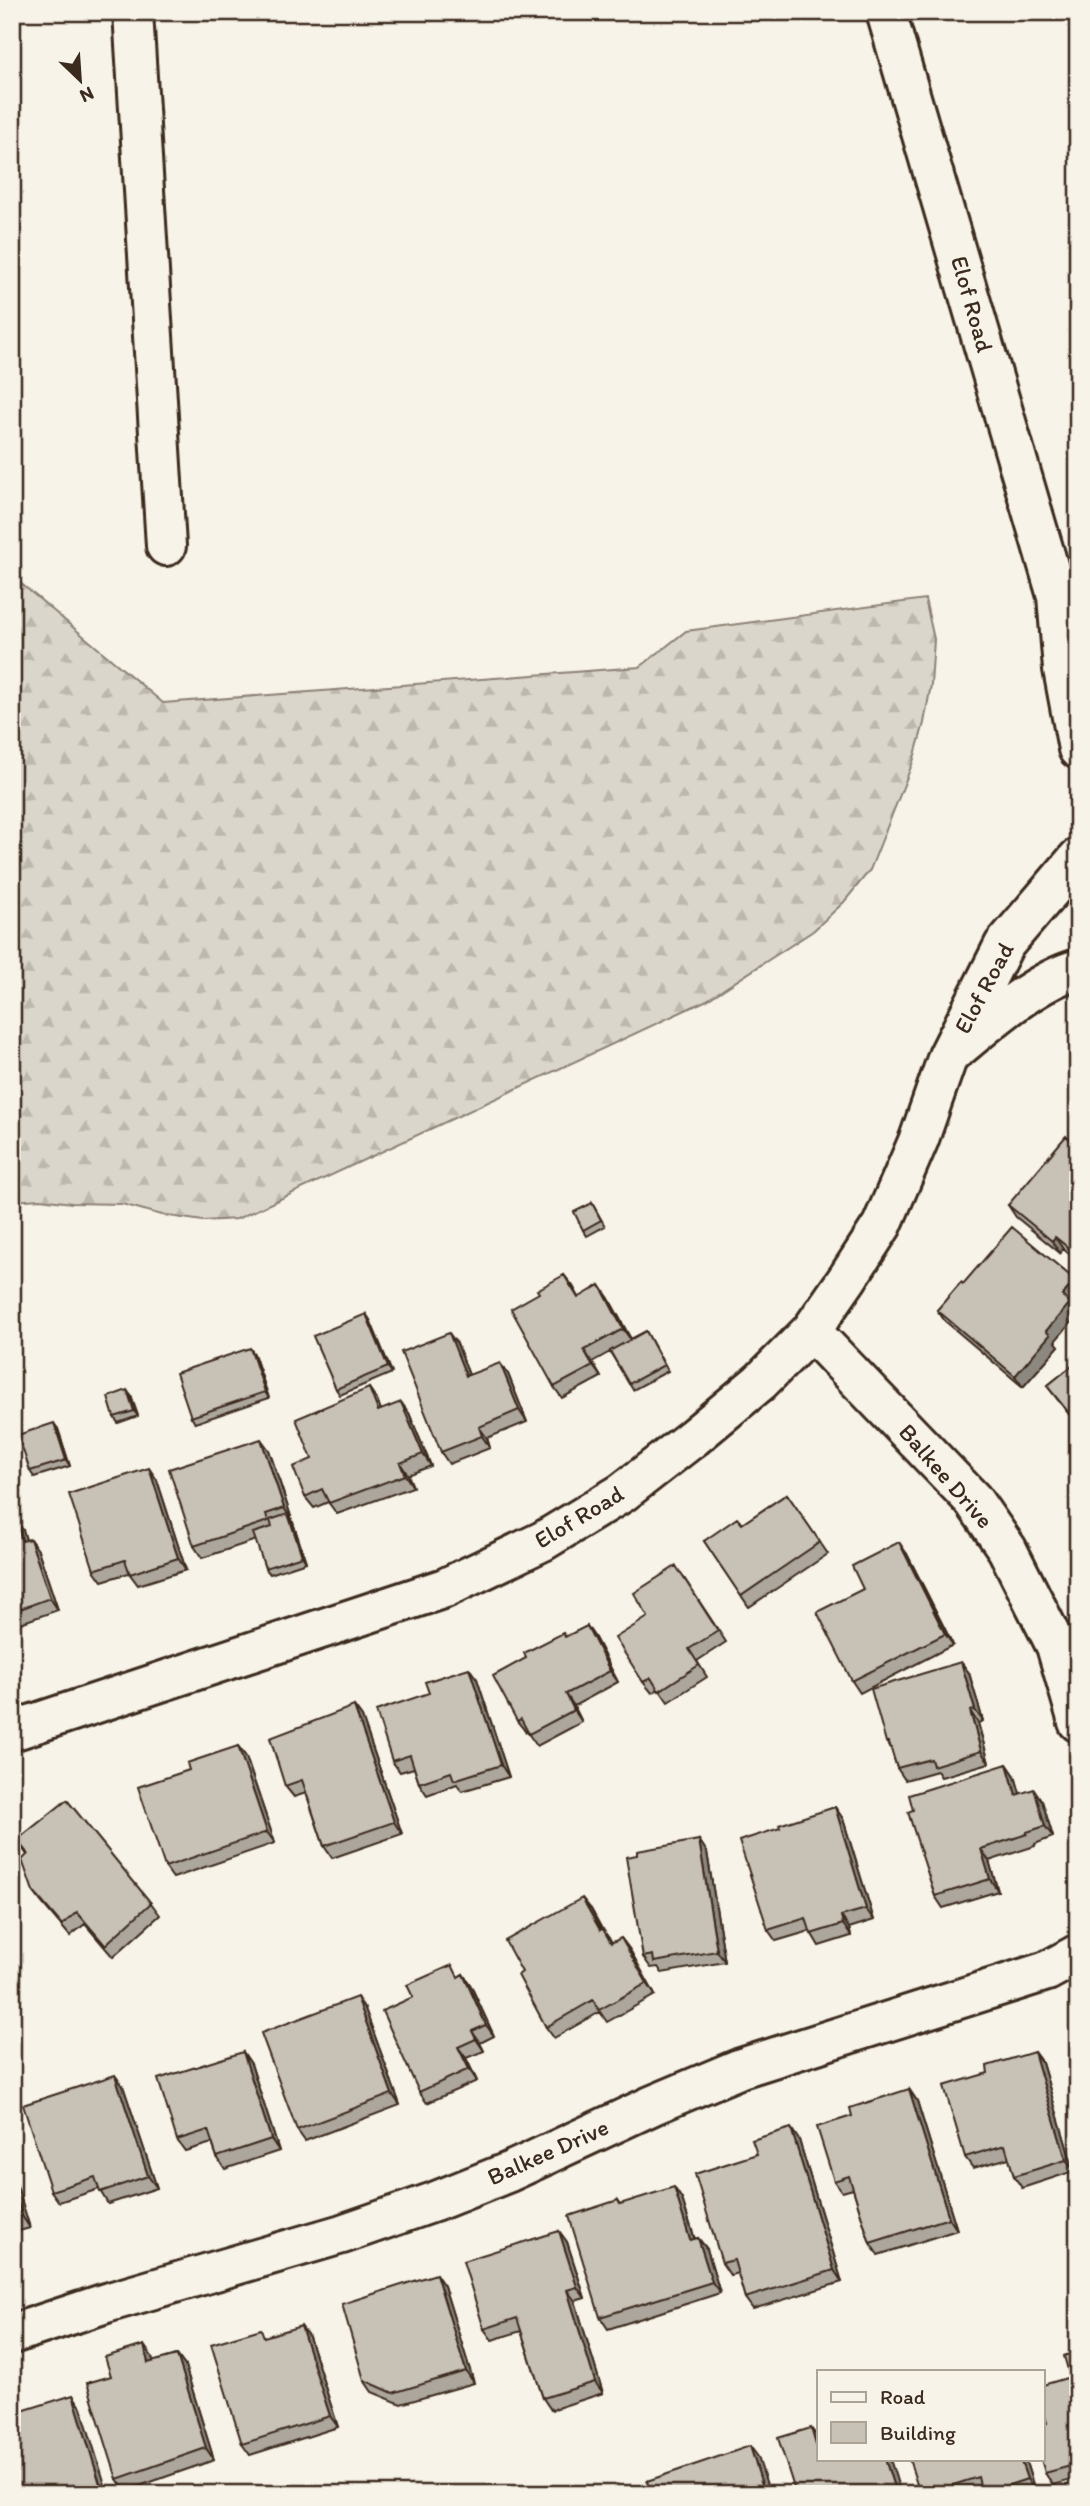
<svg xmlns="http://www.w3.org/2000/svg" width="1090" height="2506" font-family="Itim,sans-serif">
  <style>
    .forest { fill: url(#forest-firs); stroke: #8b8074; stroke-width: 2 }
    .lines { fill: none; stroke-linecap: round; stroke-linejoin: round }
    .minor-casing { stroke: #3b2a1e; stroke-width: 44 }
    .major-casing { stroke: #3b2a1e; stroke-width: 44 }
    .minor { stroke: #f7f3e8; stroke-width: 38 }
    .major { stroke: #f7f3e8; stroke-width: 38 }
    .wall { fill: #aca69d; stroke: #3b2a1e; stroke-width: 2 }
    .shaded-wall { fill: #8c877f; stroke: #3b2a1e; stroke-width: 2 }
    .building { fill: #c8c1b6; stroke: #3b2a1e; stroke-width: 2 }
    .labels { text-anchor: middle; stroke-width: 5; stroke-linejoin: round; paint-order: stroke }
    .street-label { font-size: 24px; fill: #3b2a1e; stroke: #f7f3e8 }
  </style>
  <defs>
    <pattern id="forest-firs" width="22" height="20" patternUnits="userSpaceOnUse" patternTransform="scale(1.75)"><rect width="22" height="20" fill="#dbd6cb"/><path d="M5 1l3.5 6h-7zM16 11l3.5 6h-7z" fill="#bdb8ae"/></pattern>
  </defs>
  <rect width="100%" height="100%" fill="#f7f3e8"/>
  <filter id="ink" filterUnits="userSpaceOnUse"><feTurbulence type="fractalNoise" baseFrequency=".0143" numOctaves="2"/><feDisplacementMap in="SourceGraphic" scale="14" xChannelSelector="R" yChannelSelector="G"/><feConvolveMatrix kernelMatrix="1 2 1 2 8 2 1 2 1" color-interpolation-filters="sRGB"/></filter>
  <g filter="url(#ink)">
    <!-- forest -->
    <path class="forest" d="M12 576 163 703 640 667 686 631 925 599 934 639 931 685 924 723 913 762 870 870 844 902 813 931 707 1000 237 1219 203 1221 162 1215 122 1204 72 1203 40 1199 12 1201Z"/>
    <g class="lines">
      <!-- minor casing -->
      <g class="minor-casing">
        <path id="minor" d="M133 12 166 546
          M958 1048C990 1021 1037 980 1078 969
          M811 1331 973 1500 1007 1549 1056 1646 1078 1722
          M12 1731 445 1588 543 1541 622 1493 694 1437 760 1382 811 1331 847 1279 882 1225 919 1139 948 1056 1004 945 1078 858
          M12 2334 106 2303 342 2234 434 2202 509 2172 653 2105 741 2068 1047 1971 1078 1954"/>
      </g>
      <!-- major casing -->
      <g class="major-casing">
        <path id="major" d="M886 12 1057 596 1063 669 1078 749"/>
      </g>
      <!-- minor -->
      <use href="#minor" class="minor"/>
      <!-- major -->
      <use href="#major" class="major"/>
    </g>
    <!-- wall -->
    <path class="wall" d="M1078 1146V1261L1063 1249 1060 1253 1016 1217 1008 1205Z
      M592 1203 605 1226 587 1236 583 1230Z
      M564 1275 579 1297H608L631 1339 646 1331 668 1371 633 1390 610 1352 592 1362 601 1377 562 1398 554 1387 539 1293Z
      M1075 1280 1078 1285V1298L1072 1305 1055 1341 1059 1346 1023 1387 945 1321 937 1310 963 1284Z
      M366 1314 370 1320 392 1373 340 1395 336 1389Z
      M457 1344 469 1375 508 1374 527 1422 487 1438 490 1448 449 1464 441 1452Z
      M254 1354 269 1398 195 1423 191 1417Z
      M1078 1361V1426L1047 1386Z
      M369 1388 377 1400 381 1410 409 1413 431 1466 408 1475 413 1487 337 1514 328 1502 314 1508 305 1497 312 1459Z
      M131 1396 138 1416 118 1423 114 1417Z
      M58 1429 70 1466 34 1477 30 1471Z
      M269 1450 306 1562 270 1574 265 1568 256 1540 202 1558 194 1546Z
      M157 1480 186 1570 138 1585 129 1573 102 1581 94 1570Z
      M787 1494 828 1554 749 1607 704 1541 742 1524Z
      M12 1519 23 1530 26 1540 38 1550 58 1610 12 1626Z
      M907 1554 953 1645 860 1693 852 1681Z
      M684 1578 726 1642 697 1661 707 1677 668 1702 659 1689 652 1693 643 1682 648 1617Z
      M587 1626 595 1638 618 1682 574 1706 582 1722 537 1746 527 1732H526L517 1721 526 1658 563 1633 566 1637Z
      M961 1662 969 1673 983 1721 978 1723 989 1763 941 1777 937 1771 905 1780 897 1768 891 1749 886 1742Z
      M477 1679 509 1777 462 1791 457 1784 427 1795 419 1783 414 1768 400 1772 392 1761Z
      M354 1706 362 1717 402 1834 332 1858 324 1846 306 1793 294 1797 285 1786Z
      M238 1746 246 1757 275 1843 173 1878 165 1867 189 1770Z
      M1007 1764 1015 1776 1020 1794 1042 1801 1053 1837 1035 1844V1846L989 1861 998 1891 943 1908 935 1896 913 1810Z
      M835 1807 843 1819 874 1920 849 1928 851 1936 819 1946 810 1931 776 1941 768 1930 780 1828Z
      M17 1840 151 1903 160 1915 113 1957 85 1924 70 1936 41 1902 33 1891 27 1855Z
      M699 1840 707 1852 725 1962 662 1973 658 1967 651 1968 643 1957Z
      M591 1909 602 1929 613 1943 621 1938 630 1950 655 1995 607 2022 600 2012 554 2038 546 2027 522 1972Z
      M463 1974 471 1986 494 2036 480 2043 484 2051 466 2058 477 2081 427 2103 419 2092 460 1976Z
      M365 2009 400 2105 305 2141 297 2130Z
      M243 2052 251 2064 279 2151 225 2169 217 2157 212 2143 185 2151 177 2140Z
      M1034 2052 1042 2063 1074 2171 1022 2188 1014 2176 1009 2158 973 2168 965 2157 988 2073Z
      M123 2086 157 2188 108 2204 99 2189 59 2202 51 2191Z
      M909 2089 917 2101 957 2230 878 2255 870 2243 853 2189 842 2192 834 2181Z
      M799 2140 842 2282 753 2309 745 2298 738 2273 730 2275 722 2263 757 2154Z
      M12 2170 30 2228 12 2233Z
      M682 2199 695 2239 698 2238 707 2249 720 2293 608 2329 600 2317 618 2200 621 2204Z
      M559 2231 567 2242 585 2298 575 2301 603 2393 551 2410 543 2398 521 2331 492 2340 484 2329Z
      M444 2286 474 2383 401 2404 372 2392 364 2380Z
      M309 2337 338 2427 250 2455 242 2444Z
      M1078 2351V2478L1053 2485 1045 2473 1047 2423 1070 2377Z
      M177 2355 185 2366 214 2460 125 2491 117 2479 111 2376 152 2357 153 2362Z
      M1025 2459 1035 2491 1026 2494H982L981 2490 970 2494H920Z"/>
    <!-- shaded-wall -->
    <path class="shaded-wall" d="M1055 1237 1063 1249 1060 1253 1052 1241Z
      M564 1275 573 1286 586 1310 578 1298Z
      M1075 1280 1078 1285V1298L1072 1305 1078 1315 1055 1341 1059 1346 1023 1387 1015 1376 1046 1331 1062 1296Z
      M600 1285 608 1297 631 1340 623 1329Z
      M366 1314 370 1320 392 1373 388 1367Z
      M449 1333 457 1344 474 1388 466 1376Z
      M250 1348 254 1354 269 1398 265 1392Z
      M584 1350 592 1362 601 1377 593 1366Z
      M500 1363 508 1374 527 1422 519 1410Z
      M369 1388 377 1400 386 1423 378 1411Z
      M127 1390 131 1396 138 1416 134 1411Z
      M401 1402 409 1413 431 1466 423 1454Z
      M54 1423 58 1429 70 1466 66 1460Z
      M479 1427 487 1438 490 1448 482 1436Z
      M261 1439 269 1450 306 1562 302 1556 288 1514 284 1508Z
      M400 1463 408 1475 413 1487 405 1475Z
      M149 1468 157 1480 186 1570 178 1558Z
      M15 1519 23 1530 30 1553 22 1541Z
      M30 1539 38 1550 58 1610 50 1598Z
      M899 1542 907 1554 953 1645 945 1634Z
      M587 1626 595 1638 618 1682 610 1671Z
      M961 1662 969 1673 983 1721 975 1710Z
      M469 1668 477 1679 509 1777 501 1765Z
      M566 1694 574 1706 582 1722 574 1710Z
      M354 1706 362 1717 402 1834 394 1822Z
      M970 1711 978 1723 989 1763 981 1751Z
      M238 1746 246 1757 275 1843 267 1832Z
      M1007 1764 1015 1776 1024 1807 1016 1795Z
      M1034 1789 1042 1801 1053 1837 1045 1826Z
      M835 1807 843 1819 874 1920 866 1909Z
      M699 1840 707 1852 725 1962 717 1951Z
      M981 1849 989 1861 998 1891 990 1879Z
      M582 1898 591 1909 608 1941 600 1930Z
      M841 1916 849 1928 851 1936 843 1924Z
      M621 1938 630 1950 655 1995 647 1983Z
      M463 1974 471 1986 494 2036 486 2025Z
      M357 1997 365 2009 400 2105 392 2094Z
      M472 2031 480 2043 484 2051 476 2039Z
      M458 2047 466 2058 477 2081 469 2069Z
      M243 2052 251 2064 279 2151 271 2139Z
      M1034 2052 1042 2063 1074 2171 1066 2160Z
      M115 2075 123 2086 157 2188 148 2176Z
      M909 2089 917 2101 957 2230 949 2218Z
      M791 2128 799 2140 842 2282 834 2270Z
      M12 2170 30 2228 22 2216 12 2185Z
      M674 2187 682 2199 698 2251 690 2240Z
      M559 2231 567 2242 585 2298 577 2287Z
      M698 2238 707 2249 720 2293 712 2282Z
      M436 2274 444 2286 474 2383 466 2371Z
      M567 2290 575 2301 603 2393 595 2382Z
      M301 2326 309 2337 338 2427 330 2416Z
      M144 2345 152 2357 157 2375 148 2363Z
      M177 2355 185 2366 214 2460 206 2448Z
      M73 2395 81 2407 108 2494H103Z
      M811 2428 819 2439V2449L816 2445Z
      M750 2446 758 2457 770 2494H765Z
      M885 2459H890L901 2494H896Z
      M1020 2459H1025L1035 2491 1027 2479Z"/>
    <!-- building -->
    <path class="building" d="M1066 1136 1078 1146V1249L1075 1253 1055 1237 1052 1241 1008 1205Z
      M592 1203 601 1220 583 1230 574 1212Z
      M1012 1227 1075 1280 1062 1296 1070 1303 1046 1331 1050 1335 1015 1376 937 1310 961 1282 963 1284Z
      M564 1275 578 1298 600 1285 623 1329 584 1350 593 1366 554 1387 511 1309 539 1293 537 1290Z
      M366 1314 388 1367 336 1389 313 1336Z
      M646 1331 664 1365 629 1384 610 1351Z
      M449 1333 466 1376 500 1363 519 1410 479 1427 482 1436 441 1452 401 1352Z
      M250 1348 265 1392 191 1417 176 1373Z
      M1078 1361V1424L1047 1386Z
      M369 1388 378 1411 401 1402 423 1454 400 1463 405 1475 329 1503 322 1489 305 1497 293 1467 312 1459 296 1419Z
      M127 1390 134 1411 114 1417 108 1397Z
      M54 1423 66 1460 30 1471 18 1435Z
      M261 1439 284 1508 266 1514 268 1521 194 1546 169 1469Z
      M149 1468 178 1558 130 1574 125 1560 94 1570 69 1494Z
      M787 1494 820 1542 741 1596 704 1541 737 1518 742 1524Z
      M288 1514 302 1556 265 1568 253 1533 272 1527 270 1520Z
      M12 1519H15L22 1541 30 1539 50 1598 12 1612Z
      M899 1542 945 1634 852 1681 817 1612 863 1589 852 1566Z
      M676 1566 718 1631 689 1649 699 1665 659 1691 651 1678 643 1682 615 1638 648 1617 634 1593Z
      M587 1626 610 1671 566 1694 574 1710 529 1734 521 1719 517 1721 493 1676 526 1658 524 1653 563 1633 565 1637Z
      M961 1662 975 1710 970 1711 981 1751 933 1766 931 1759 897 1768 889 1742H886L871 1689Z
      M469 1668 501 1765 454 1780 451 1772 419 1783 410 1755 392 1761 376 1711 429 1693 425 1682Z
      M354 1706 394 1822 324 1846 302 1780 285 1786 270 1738Z
      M238 1746 267 1832 165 1867 138 1787 189 1770 187 1763Z
      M1007 1764 1016 1795 1034 1789 1045 1826 1027 1832V1834L981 1849 990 1879 935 1896 908 1812 913 1810 909 1795Z
      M67 1800 151 1903 105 1945 77 1912 62 1925 33 1891 22 1860 28 1854 17 1840Z
      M835 1807 866 1909 841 1916 843 1924 811 1934 806 1918 768 1930 739 1841 780 1828 779 1825Z
      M699 1840 717 1951 654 1962 653 1955 643 1957 626 1857 637 1855V1851Z
      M582 1898 600 1930 603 1929 611 1943 621 1938 647 1983 599 2010 593 2000 546 2027 518 1975 522 1972 505 1941Z
      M452 1965 458 1977 463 1974 486 2025 472 2031 476 2039 458 2047 469 2069 419 2092 382 2011 413 1997 407 1985Z
      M357 1997 392 2094 297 2130 261 2033Z
      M243 2052 271 2139 217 2157 208 2130 177 2140 158 2079Z
      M1034 2052 1066 2160 1014 2176 1005 2145 965 2157 944 2086 988 2073 987 2066Z
      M1078 2070V2086L1073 2071Z
      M115 2075 148 2176 100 2192 95 2177 51 2191 23 2105Z
      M909 2089 949 2218 870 2243 849 2176 834 2181 817 2127 852 2116 850 2108Z
      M791 2128 834 2270 745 2298 734 2260 722 2263 695 2174 757 2154 752 2140Z
      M12 2185 22 2216 12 2219Z
      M674 2187 690 2240 698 2238 712 2282 600 2317 569 2216 618 2200 620 2204Z
      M559 2231 577 2287 567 2290 595 2382 543 2398 517 2318 484 2329 463 2261Z
      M436 2274 466 2371 393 2393 364 2380 342 2304Z
      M301 2326 330 2416 242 2444 211 2344 261 2329 264 2337Z
      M144 2345 148 2363 177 2355 206 2448 117 2479 87 2383 111 2376 105 2357Z
      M1078 2351V2464L1045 2473 1041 2459H1043V2424L1047 2423 1043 2409V2385L1070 2377 1064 2356Z
      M73 2395 103 2494H12V2414Z
      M811 2428 816 2445 819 2444V2459H885L896 2494H796L778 2438Z
      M750 2446 765 2494H651L647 2481Z
      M909 2459H1020L1027 2479 982 2494 978 2477 947 2487V2490L931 2494H920Z
      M611 2490 612 2494H600Z"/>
  </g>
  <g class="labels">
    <!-- street labels -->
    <g class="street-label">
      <text transform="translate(972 304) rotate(74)" y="8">Elof Road</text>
      <text transform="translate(984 988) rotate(-62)" y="8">Elof Road</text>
      <text transform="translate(946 1476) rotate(49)" y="8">Balkee Drive</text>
      <text transform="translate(579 1517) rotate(-31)" y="8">Elof Road</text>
      <text transform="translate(548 2152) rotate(-24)" y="8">Balkee Drive</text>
    </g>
  </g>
  <!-- margin -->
  <rect width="1090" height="2506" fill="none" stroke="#f7f3e8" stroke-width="42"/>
  <rect x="21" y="21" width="1048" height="2464" fill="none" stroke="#3b2a1e" stroke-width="2.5" filter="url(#ink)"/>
  <!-- legend -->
  <rect x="817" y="2370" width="228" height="91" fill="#f7f3e8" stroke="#aca397" stroke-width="2"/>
  <rect x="831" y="2392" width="35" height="10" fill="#f7f3e8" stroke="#aca397" stroke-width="2"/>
  <text x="880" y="2404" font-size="21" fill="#3b2a1e">Road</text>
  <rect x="831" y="2422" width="35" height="21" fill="#c8c1b6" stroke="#aca397" stroke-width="2"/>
  <text x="880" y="2440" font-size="21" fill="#3b2a1e">Building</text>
  <!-- north arrow -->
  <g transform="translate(80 80) rotate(155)" stroke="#f7f3e8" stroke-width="5" paint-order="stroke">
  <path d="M0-5L12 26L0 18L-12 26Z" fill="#3b2a1e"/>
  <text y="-10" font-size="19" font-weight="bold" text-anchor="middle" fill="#3b2a1e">N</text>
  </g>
</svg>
